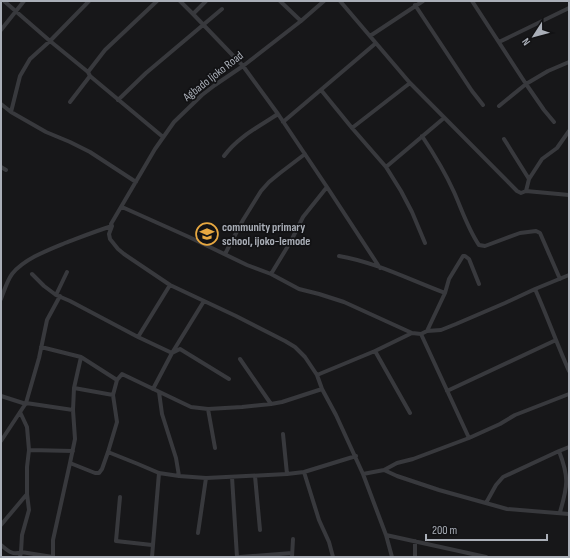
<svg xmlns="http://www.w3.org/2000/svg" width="570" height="558" font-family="'Sofia Sans Condensed',sans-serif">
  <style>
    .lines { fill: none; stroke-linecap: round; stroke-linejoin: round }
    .minor { stroke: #38393d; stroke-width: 4 }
    .labels { text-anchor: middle; stroke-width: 3.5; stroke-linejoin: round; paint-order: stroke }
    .street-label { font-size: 12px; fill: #aaafb8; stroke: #121214 }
    .poi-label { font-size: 12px; font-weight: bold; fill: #aaafb8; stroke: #121214; text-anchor: start }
  </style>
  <rect width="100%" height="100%" fill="#171719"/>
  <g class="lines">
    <!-- minor -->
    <path class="minor" d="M4 1 50 41 88 72 90 76 163 137
      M180 1 193 14 243 66 278 114 327 187 380 268
      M280 1 301 21
      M324 1 301 21 243 66 215 85 202 95 174 122 155 149 111 224 112 226 109 234 110 239 118 249 124 254 170 285 236 316 285 341 295 347 305 357 317 375 322 389 336 415 363 474 386 535 392 557
      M340 1 410 83 517 191 521 193 526 191 529 179 542 159 557 148 569 131
      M472 1 526 84 544 110 554 122
      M415 5 472 91 483 105
      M193 14 206 1
      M1 30 24 1
      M370 36 423 1
      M499 42 569 8
      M88 72 105 50 157 1
      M321 90 352 128 386 167 401 191 412 212 425 243
      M118 100 146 73 222 9
      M70 102 90 76
      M1 104 11 112 46 132 70 142 90 152 136 182
      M499 106 526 84 548 71 569 62
      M11 112 20 76 30 59 50 41 89 1
      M283 122 376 43
      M352 128 410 83
      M422 136C434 154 445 172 454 192 462 210 468 229 479 245L485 246 520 233 536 231 540 233 560 279
      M504 139 529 179
      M224 156C238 137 258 127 278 114
      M1 167 6 170
      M386 167 444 118
      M526 191 569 195
      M122 207 189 237 247 265 271 274 299 289 319 294 344 302 412 333
      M225 254 243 220 261 191 269 182 280 173 305 154
      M339 256C375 262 410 280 445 293
      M32 274 44 286 56 295 70 301 138 337 172 353 180 349 229 379
      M271 274 291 241 303 217 327 187
      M535 289C547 316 557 344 569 371
      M56 295 67 272
      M1 299C4 291 7 281 12 274 24 259 48 250 65 243 81 237 96 231 112 226
      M427 331 445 293 449 279 463 256H465L469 259 479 284
      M421 334 469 438
      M138 337 170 285
      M41 347 81 357 117 380
      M375 351 410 413
      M240 359 271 404
      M317 375 375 351 412 333 421 334 427 331 441 330 456 324 505 303 535 289 569 275
      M74 388 81 357
      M153 389 172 353 204 301
      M447 391 556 340
      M159 392 162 414 176 458 179 476
      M1 396 26 404
      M26 403 73 410
      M208 409 215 448
      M283 434 287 474
      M1 441 26 403 39 358 47 320 60 296
      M29 450 73 451
      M559 451C569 477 568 485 560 512
      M108 452 138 464 159 473 179 476 206 478 287 474 304 472 356 456
      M70 463 95 473H99L102 469 108 452 117 422 113 395 117 380 122 374 191 407 208 409 242 407 271 404 282 402 322 389
      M384 470 397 476 439 490 507 509 569 514
      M304 472 319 520 329 542 333 557
      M363 474 384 470 397 463 413 459 469 438 500 424 515 415 569 394
      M255 476 260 530
      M232 477 237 557
      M120 497 116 541 152 545
      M486 503 496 485 503 477 559 451 569 447
      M1 525 27 494
      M198 533 206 478
      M386 535 486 557
      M415 541V557
      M1 545C7 550 13 556 21 552L53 557
      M20 557 21 552 22 535 29 510 27 494V467L29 450 27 427 20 412
      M53 557V540L70 463 75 439 73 410 74 388 113 395
      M152 557 159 473
      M240 557 292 553
      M292 557 293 539"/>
  </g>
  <!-- icons -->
  <defs>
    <g id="school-ring" transform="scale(1.15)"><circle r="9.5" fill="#121214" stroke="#e7a841" stroke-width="1.5"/><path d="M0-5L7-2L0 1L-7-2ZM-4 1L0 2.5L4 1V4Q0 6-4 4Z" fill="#e7a841"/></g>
  </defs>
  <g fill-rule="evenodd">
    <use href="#school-ring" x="207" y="234"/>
  </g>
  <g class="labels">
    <!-- street labels -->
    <g class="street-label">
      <text transform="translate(213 76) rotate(-38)" y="4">Agbado Ijoko Road</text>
    </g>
    <!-- poi labels -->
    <g class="poi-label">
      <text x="222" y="231">community primary<tspan x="222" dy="14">school, ijoko-lemode</tspan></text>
    </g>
  </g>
  <!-- border -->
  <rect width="570" height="558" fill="none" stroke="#aaafb8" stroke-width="4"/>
  <!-- north arrow -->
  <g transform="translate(534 36) rotate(234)" stroke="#121214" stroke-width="3" paint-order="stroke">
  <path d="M0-3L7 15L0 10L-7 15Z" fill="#aaafb8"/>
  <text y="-6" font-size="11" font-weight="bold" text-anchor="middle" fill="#aaafb8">N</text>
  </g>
  <!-- scale -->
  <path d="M426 534v6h121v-6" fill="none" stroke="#aaafb8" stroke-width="2"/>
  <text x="432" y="534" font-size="12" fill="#aaafb8" stroke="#121214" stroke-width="3" paint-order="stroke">200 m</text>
</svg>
